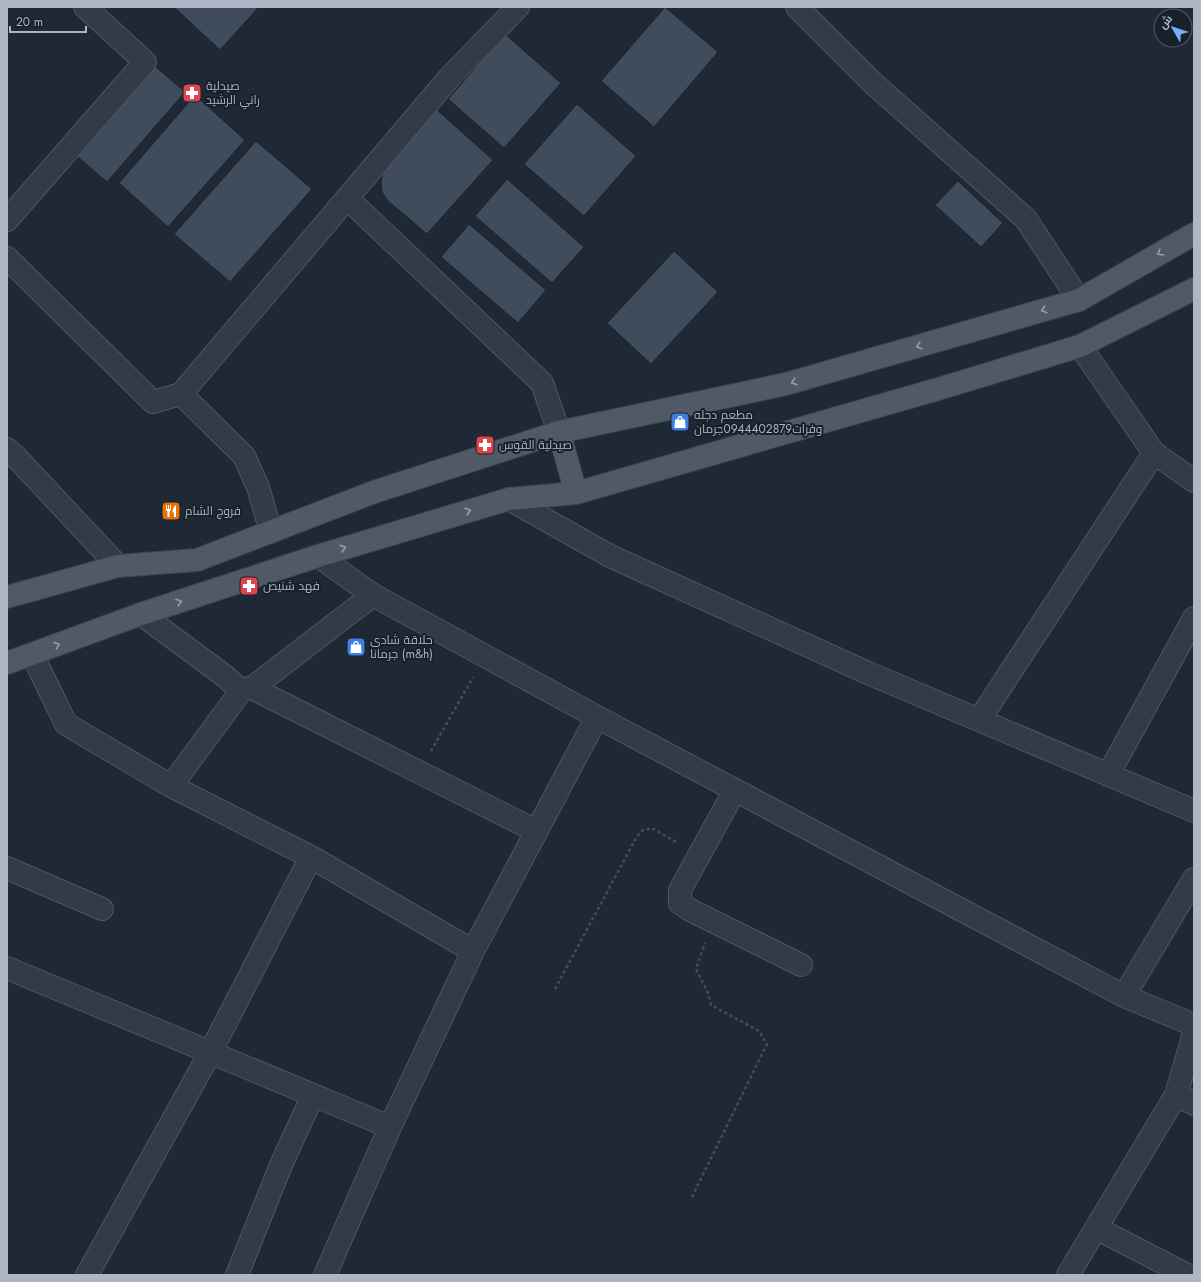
<svg xmlns="http://www.w3.org/2000/svg" width="1201" height="1282" font-family="Jost,Cairo,sans-serif">
  <style>
    .building { fill: #404c5b; stroke: #1a222d }
    .lines { fill: none; stroke-linecap: round; stroke-linejoin: round }
    .minor-casing { stroke: #4d5662; stroke-width: 24 }
    .major-casing { stroke: #3c4450; stroke-width: 24 }
    .path { stroke: #3e5255; stroke-width: 2.5; stroke-dasharray: 3 3; stroke-linecap: butt }
    .minor { stroke: #323b47; stroke-width: 22 }
    .major { stroke: #505a67; stroke-width: 22 }
    .oneway { stroke: #959fad }
    .labels { text-anchor: middle; stroke-width: 4; stroke-linejoin: round; paint-order: stroke }
    .poi-label { font-size: 12px; fill: #acb6c4; stroke: #18202b; text-anchor: start }
  </style>
  <rect width="100%" height="100%" fill="#1f2936"/>
  <!-- building -->
  <path class="building" d="M176 7H259L220 50 175 8Z
    M665 7 718 52 654 127 601 81Z
    M505 34 561 83 504 148 448 99Z
    M149 61 185 92 107 182 71 151Z
    M195 95 245 140 168 227 119 183Z
    M577 104 636 156 584 216 524 164Z
    M435 108 493 160 427 234 388 201 382 192 381 182 383 171Z
    M256 141 312 189 230 282 174 234Z
    M507 179 584 247 552 283 475 216Z
    M958 181 1003 223 981 247 935 205Z
    M469 224 546 290 518 323 441 257Z
    M674 251 718 292 651 364 607 323Z"/>
  <g class="lines">
    <!-- minor casing -->
    <g class="minor-casing">
      <path id="minor" d="M797 7 874 84 1026 219 1079 300
        M347 198 542 383 559 432
        M7 220 145 62 85 7
        M7 258 153 402 181 394 244 456 258 487 271 532
        M1080 346 1154 453 1194 481
        M181 394 449 78 518 7
        M7 449 15 456 118 566
        M509 499 610 556 868 673 1194 811
        M318 556 373 595 597 717 1124 996 1194 1025
        M141 614 226 677C232 683 238 686 238 695L171 786
        M32 654 66 724 171 786 311 857 473 951
        M252 688 536 831
        M240 689 252 688 373 595
        M979 720 1154 453
        M1108 775 1194 618
        M735 790 680 890V903L690 910 801 965
        M7 868 102 909
        M7 968 390 1127
        M1124 996 1194 879
        M1176 1095 1194 1033
        M1096 1228 1187 1275
        M87 1275 210 1053 311 857
        M237 1275 281 1165 313 1095
        M325 1275 390 1127 473 951 597 717
        M1068 1275 1176 1095 1194 1104"/>
    </g>
    <!-- major casing -->
    <g class="major-casing">
      <path id="major" d="M559 432 576 493
        M7 597 118 566 197 560 374 492 559 432 786 384 1079 300 1194 234
        M7 663 141 614 318 556 509 499 576 493 945 387 1080 346 1194 289"/>
    </g>
    <!-- path -->
    <path class="path" d="M431 751 473 677
      M555 989 635 840 641 831 652 828 678 843
      M692 1197 767 1044 759 1031 711 1005 708 993 696 969 705 943"/>
    <!-- minor -->
    <use href="#minor" class="minor"/>
    <!-- major -->
    <use href="#major" class="major"/>
  </g>
  <!-- one-way arrows -->
  <defs><path id="oneway-chevron" d="M-2-3.5L2.5 0L-2 3.5" fill="none" stroke-width="1.6" stroke-linecap="round" stroke-linejoin="round"/></defs>
  <g class="oneway">
    <use href="#oneway-chevron" transform="translate(1160 253) rotate(150)"/>
    <use href="#oneway-chevron" transform="translate(1044 310) rotate(164)"/>
    <use href="#oneway-chevron" transform="translate(919 346) rotate(164)"/>
    <use href="#oneway-chevron" transform="translate(794 382) rotate(164)"/>
    <use href="#oneway-chevron" transform="translate(468 511) rotate(-17)"/>
    <use href="#oneway-chevron" transform="translate(343 548) rotate(-17)"/>
    <use href="#oneway-chevron" transform="translate(179 602) rotate(-18)"/>
    <use href="#oneway-chevron" transform="translate(57 645) rotate(-20)"/>
  </g>
  <!-- icons -->
  <defs>
    <g id="pharmacy-square" transform="scale(1)"><rect x="-9" y="-9" width="18" height="18" rx="4" fill="#e0444e" stroke="#18202b"/><path d="M-2-6h4v4h4v4h-4v4h-4v-4h-4v-4h4Z" fill="#fff"/></g>
    <g id="shop-square" transform="scale(1)"><rect x="-9" y="-9" width="18" height="18" rx="4" fill="#3f7fe0" stroke="#18202b"/><path d="M-5-2.5h2.3a2.7 3.5 0 0 1 5.4 0H5L5.5 6h-11ZM-1.5-2.5h3a1.5 2.3 0 0 0-3 0Z" fill="#fff"/></g>
    <g id="restaurant-square" transform="scale(1)"><rect x="-9" y="-9" width="18" height="18" rx="4" fill="#e8710a" stroke="#18202b"/><path d="M-5-6h1v4h1v-4h1v4h1v-4h1v5L-1.5 .5V6h-2V.5L-5-1ZM5-6V6H3V1.5H1.5Q1.5-4 5-6Z" fill="#fff"/></g>
  </defs>
  <g fill-rule="evenodd">
    <use href="#pharmacy-square" x="192" y="93"/>
    <use href="#shop-square" x="680" y="422"/>
    <use href="#pharmacy-square" x="485" y="445"/>
    <use href="#restaurant-square" x="171" y="511"/>
    <use href="#pharmacy-square" x="249" y="586"/>
    <use href="#shop-square" x="356" y="647"/>
  </g>
  <g class="labels">
    <!-- poi labels -->
    <g class="poi-label">
      <text x="206" y="90">صيدلية<tspan x="206" dy="14">راني الرشيد</tspan></text>
      <text x="694" y="419">مطعم دجله<tspan x="694" dy="14">وفرات0944402879جرمان</tspan></text>
      <text x="499" y="449">صيدلية القوس</text>
      <text x="185" y="515">فروج الشام</text>
      <text x="263" y="590">فهد شنيص</text>
      <text x="370" y="644">حلاقة شادي<tspan x="370" dy="14">جرمانا (m&amp;h)</tspan></text>
    </g>
  </g>
  <!-- border -->
  <rect width="1201" height="1282" fill="none" stroke="#acb6c4" stroke-width="16"/>
  <!-- north arrow -->
  <g transform="translate(1173 28) rotate(309)"><circle r="19" fill="#18202b" stroke="#535c68"/>
  <path d="M0-3L7 15L0 10L-7 15Z" fill="#7baefa"/>
  <text y="-6" font-size="11" font-weight="bold" text-anchor="middle" fill="#acb6c4">ش</text>
  </g>
  <!-- scale -->
  <path d="M10 26v6h76v-6" fill="none" stroke="#acb6c4" stroke-width="2"/>
  <text x="16" y="26" font-size="12" fill="#acb6c4" stroke="#18202b" stroke-width="3" paint-order="stroke">20 m</text>
</svg>
